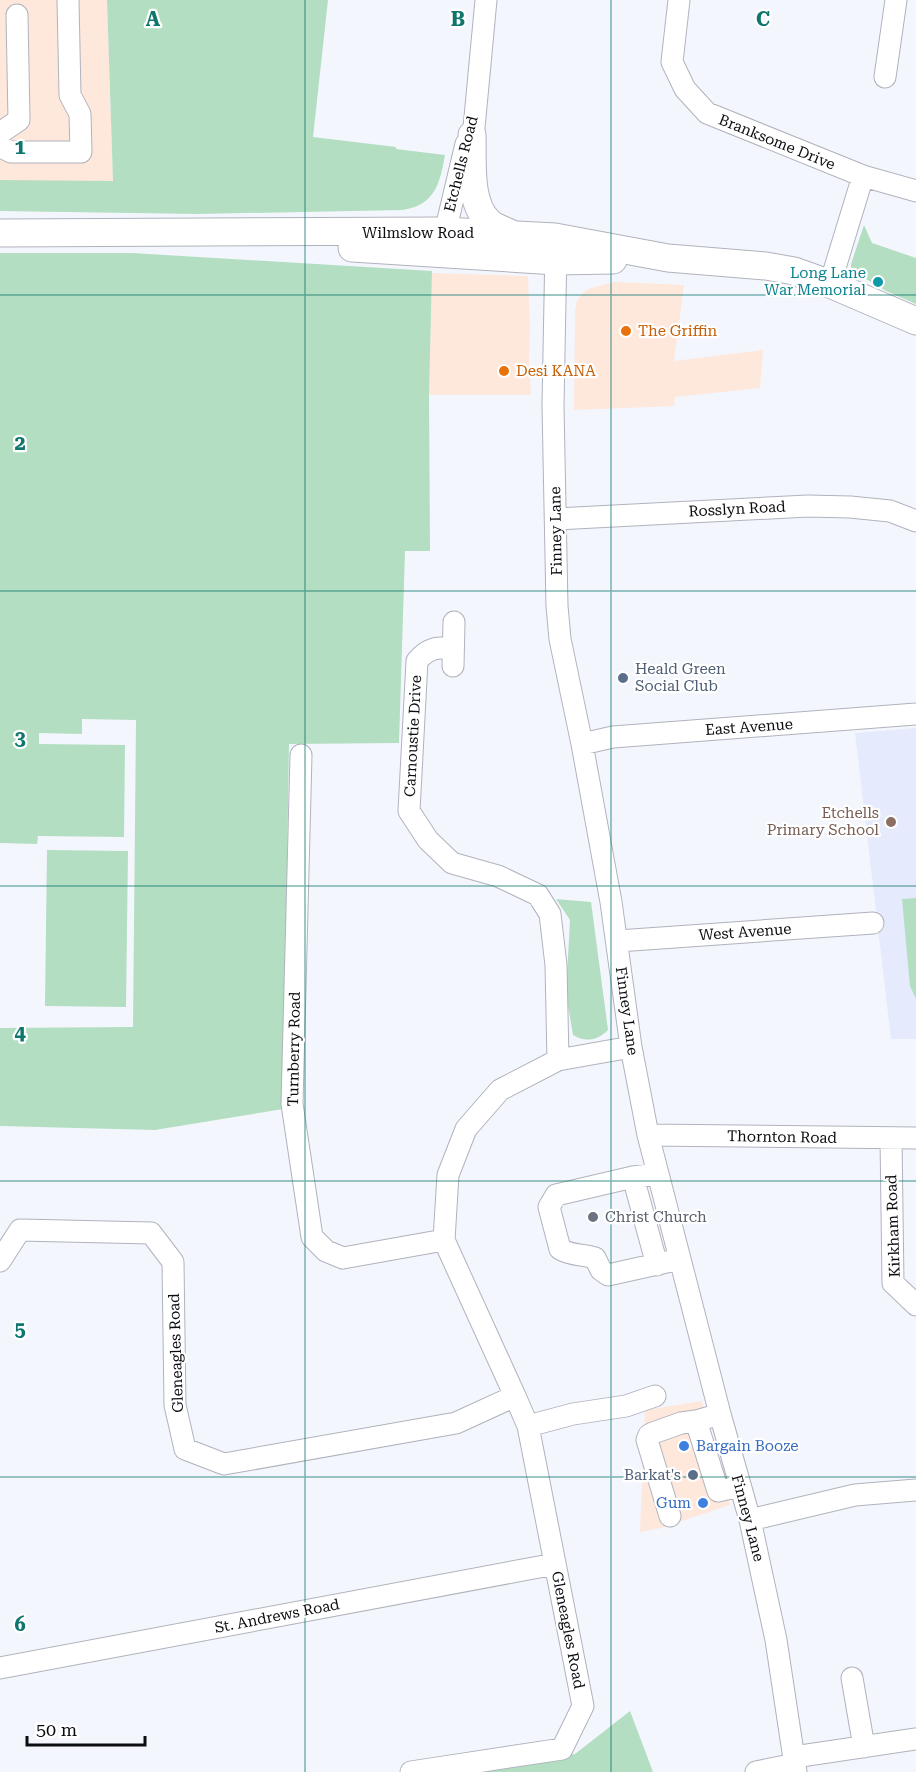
<svg xmlns="http://www.w3.org/2000/svg" width="916" height="1772" font-family="'Roboto Serif',serif">
  <style>
    .commercial { fill: #fee7db }
    .built { fill: #e5ebfc }
    .green { fill: #b3dec1 }
    .lines { fill: none; stroke-linecap: round; stroke-linejoin: round }
    .minor-casing { stroke: #b0b3bc; stroke-width: 23 }
    .major-casing { stroke: #b0b3bc; stroke-width: 29 }
    .minor { stroke: #fff; stroke-width: 21 }
    .major { stroke: #fff; stroke-width: 27 }
    .grid { fill: none; stroke: #0f766e; stroke-width: 1.5; stroke-opacity: 0.55 }
    .culture-dot { fill: #0f9aa8; stroke: #fff; stroke-width: 2 }
    .food-dot { fill: #e8710a; stroke: #fff; stroke-width: 2 }
    .service-dot { fill: #5c6f8a; stroke: #fff; stroke-width: 2 }
    .education-dot { fill: #8d6e63; stroke: #fff; stroke-width: 2 }
    .worship-dot { fill: #6b7280; stroke: #fff; stroke-width: 2 }
    .shop-dot { fill: #3f7fe0; stroke: #fff; stroke-width: 2 }
    .labels { text-anchor: middle; stroke-width: 4.5; stroke-linejoin: round; paint-order: stroke }
    .street-label { font-size: 15px; fill: #0c0d10; stroke: #fff }
    .culture-label { font-size: 15px; fill: #0d838f; stroke: #fff; text-anchor: end }
    .food-label { font-size: 15px; fill: #c56008; stroke: #fff; text-anchor: start }
    .service-label { font-size: 15px; fill: #4e5e75; stroke: #fff; text-anchor: start }
    .education-label { font-size: 15px; fill: #785e54; stroke: #fff; text-anchor: end }
    .worship-label { font-size: 15px; fill: #5b616d; stroke: #fff; text-anchor: start }
    .shop-label { font-size: 15px; fill: #366cbe; stroke: #fff; text-anchor: start }
    .grid-label { font-size: 20px; text-anchor: middle; font-weight: bold; fill: #0f766e; stroke: #fff; stroke-width: 4.5; stroke-linejoin: round; paint-order: stroke }
  </style>
  <rect width="100%" height="100%" fill="#f4f6fe"/>
  <!-- commercial -->
  <path class="commercial" d="M0 0H107L114 212 0 211Z
    M432 273 528 276 530 326 529 362 531 395H429Z
    M615 282 684 285 674 361 763 350 760 388 675 397 674 406 574 410 575 312 577 300 585 291 591 288Z
    M702 1401 730 1505 661 1528 640 1532 645 1410Z"/>
  <!-- built -->
  <path class="built" d="M916 728V1039H891L855 733Z"/>
  <!-- green -->
  <path class="green" d="M107 0H328L313 137 396 147V149L445 155C440 183 435 205 403 210L197 214 0 211V180L113 181Z
    M864 225 872 243 916 258V304L886 291 851 270V264Z
    M0 253H132L432 271 429 395 430 551H405L399 743 289 744 283 1109 155 1130 0 1126V1028L133 1027 136 720 82 719V734L39 733V744L125 745 124 837 38 836 37 844 0 843Z
    M47 850 128 851 126 1007 45 1006Z
    M916 898V999L910 986 902 899Z
    M556 899 591 902 608 1030C598 1040 586 1043 573 1035L566 994 570 920Z
    M630 1711 653 1772H448L575 1754Z"/>
  <g class="lines">
    <!-- minor casing -->
    <g class="minor-casing">
      <path id="minor" d="M679 0 672 62 685 89 707 113 863 176
        M885 77 896 0
        M0 133 19 120 17 15
        M0 144 3 148 11 152H81L80 114 70 95 68 0
        M472 149 486 0
        M442 245 466 144
        M556 247 553 406 557 606 560 639 582 744 611 902 631 1047 648 1135 720 1414 750 1520 776 1640 796 1772
        M830 284 863 176 916 191
        M556 519 808 506 850 507 890 511 916 521
        M453 648C437 647 428 648 417 661L409 811 428 840 452 863 498 876 538 895 550 914 556 965 558 1060
        M453 666 454 622
        M582 744 613 737 916 714
        M301 755 292 1104 312 1237 326 1251 343 1258 444 1240
        M618 941 873 923
        M648 1135 916 1138
        M891 1138 893 1283 916 1305
        M658 1174 633 1177 556 1195 549 1207 560 1249C571 1256 583 1254 595 1258L601 1270 608 1275 680 1259
        M633 1177 657 1265
        M0 1261 20 1230 151 1233 173 1262 175 1405 185 1449 224 1464 456 1423 515 1396 528 1426 583 1706 562 1749 411 1772
        M515 1396 444 1240 448 1175 466 1129 500 1090 558 1060 631 1047
        M710 1417 696 1421 718 1491 740 1486
        M528 1426 573 1414 626 1406 655 1396
        M670 1516 647 1440 649 1435 653 1433 681 1423 696 1421
        M750 1520 855 1495 916 1490
        M0 1668 555 1564
        M852 1678 864 1747
        M794 1757 916 1739
        M756 1772 795 1764"/>
    </g>
    <!-- major casing -->
    <g class="major-casing">
      <path id="major" d="M472 135C473 160 468 203 489 222 494 227 504 230 510 233
        M0 233 444 231 555 237 668 258 766 266 794 271 830 284 916 321
        M352 248 556 261 613 260"/>
    </g>
    <!-- minor -->
    <use href="#minor" class="minor"/>
    <!-- major -->
    <use href="#major" class="major"/>
  </g>
  <!-- grid -->
  <path class="grid" d="M305 0V1772M611 0V1772M0 295H916M0 591H916M0 886H916M0 1181H916M0 1477H916"/>
  <!-- markers -->
  <circle class="culture-dot" cx="878" cy="282" r="6"/>
  <g class="food-dot">
    <circle cx="626" cy="331" r="6"/>
    <circle cx="504" cy="371" r="6"/>
  </g>
  <g class="service-dot">
    <circle cx="623" cy="678" r="6"/>
    <circle cx="693" cy="1475" r="6"/>
  </g>
  <circle class="education-dot" cx="891" cy="822" r="6"/>
  <circle class="worship-dot" cx="593" cy="1217" r="6"/>
  <g class="shop-dot">
    <circle cx="684" cy="1446" r="6"/>
    <circle cx="703" cy="1503" r="6"/>
  </g>
  <g class="labels">
    <!-- street labels -->
    <g class="street-label">
      <text transform="translate(777 142) rotate(22)" y="5">Branksome Drive</text>
      <text transform="translate(461 164) rotate(-76)" y="5">Etchells Road</text>
      <text x="418" y="238">Wilmslow Road</text>
      <text transform="translate(737 509) rotate(-3)" y="5">Rosslyn Road</text>
      <text transform="translate(556 531) rotate(-91)" y="5">Finney Lane</text>
      <text transform="translate(749 727) rotate(-4)" y="5">East Avenue</text>
      <text transform="translate(413 736) rotate(-87)" y="5">Carnoustie Drive</text>
      <text transform="translate(745 932) rotate(-4)" y="5">West Avenue</text>
      <text transform="translate(627 1011) rotate(82)" y="5">Finney Lane</text>
      <text transform="translate(294 1049) rotate(-89)" y="5">Turnberry Road</text>
      <text transform="translate(782 1137) rotate(1)" y="5">Thornton Road</text>
      <text transform="translate(893 1226) rotate(-92)" y="5">Kirkham Road</text>
      <text transform="translate(176 1353) rotate(-92)" y="5">Gleneagles Road</text>
      <text transform="translate(748 1518) rotate(75)" y="5">Finney Lane</text>
      <text transform="translate(277 1616) rotate(-11)" y="5">St. Andrews Road</text>
      <text transform="translate(568 1630) rotate(79)" y="5">Gleneagles Road</text>
    </g>
    <!-- culture labels -->
    <g class="culture-label">
      <text x="866" y="278">Long Lane<tspan x="866" dy="17">War Memorial</tspan></text>
    </g>
    <!-- food labels -->
    <g class="food-label">
      <text x="638" y="336">The Griffin</text>
      <text x="516" y="376">Desi KANA</text>
    </g>
    <!-- service labels -->
    <g class="service-label">
      <text x="635" y="674">Heald Green<tspan x="635" dy="17">Social Club</tspan></text>
      <text x="681" y="1480" text-anchor="end">Barkat's</text>
    </g>
    <!-- education labels -->
    <g class="education-label">
      <text x="879" y="818">Etchells<tspan x="879" dy="17">Primary School</tspan></text>
    </g>
    <!-- worship labels -->
    <g class="worship-label">
      <text x="605" y="1222">Christ Church</text>
    </g>
    <!-- shop labels -->
    <g class="shop-label">
      <text x="696" y="1451">Bargain Booze</text>
      <text x="691" y="1508" text-anchor="end">Gum</text>
    </g>
  </g>
  <g class="grid-label">
    <text x="153" y="26">A</text>
    <text x="458" y="26">B</text>
    <text x="763" y="26">C</text>
    <text x="20" y="154">1</text>
    <text x="20" y="450">2</text>
    <text x="20" y="745">3</text>
    <text x="20" y="1040">4</text>
    <text x="20" y="1336">5</text>
    <text x="20" y="1631">6</text>
  </g>
  <!-- scale -->
  <path d="M27 1736v9h118v-9" fill="none" stroke="#0c0d10" stroke-width="3"/>
  <text x="36" y="1736" font-size="18" fill="#0c0d10" stroke="#ffffff" stroke-width="4.5" paint-order="stroke">50 m</text>
</svg>
